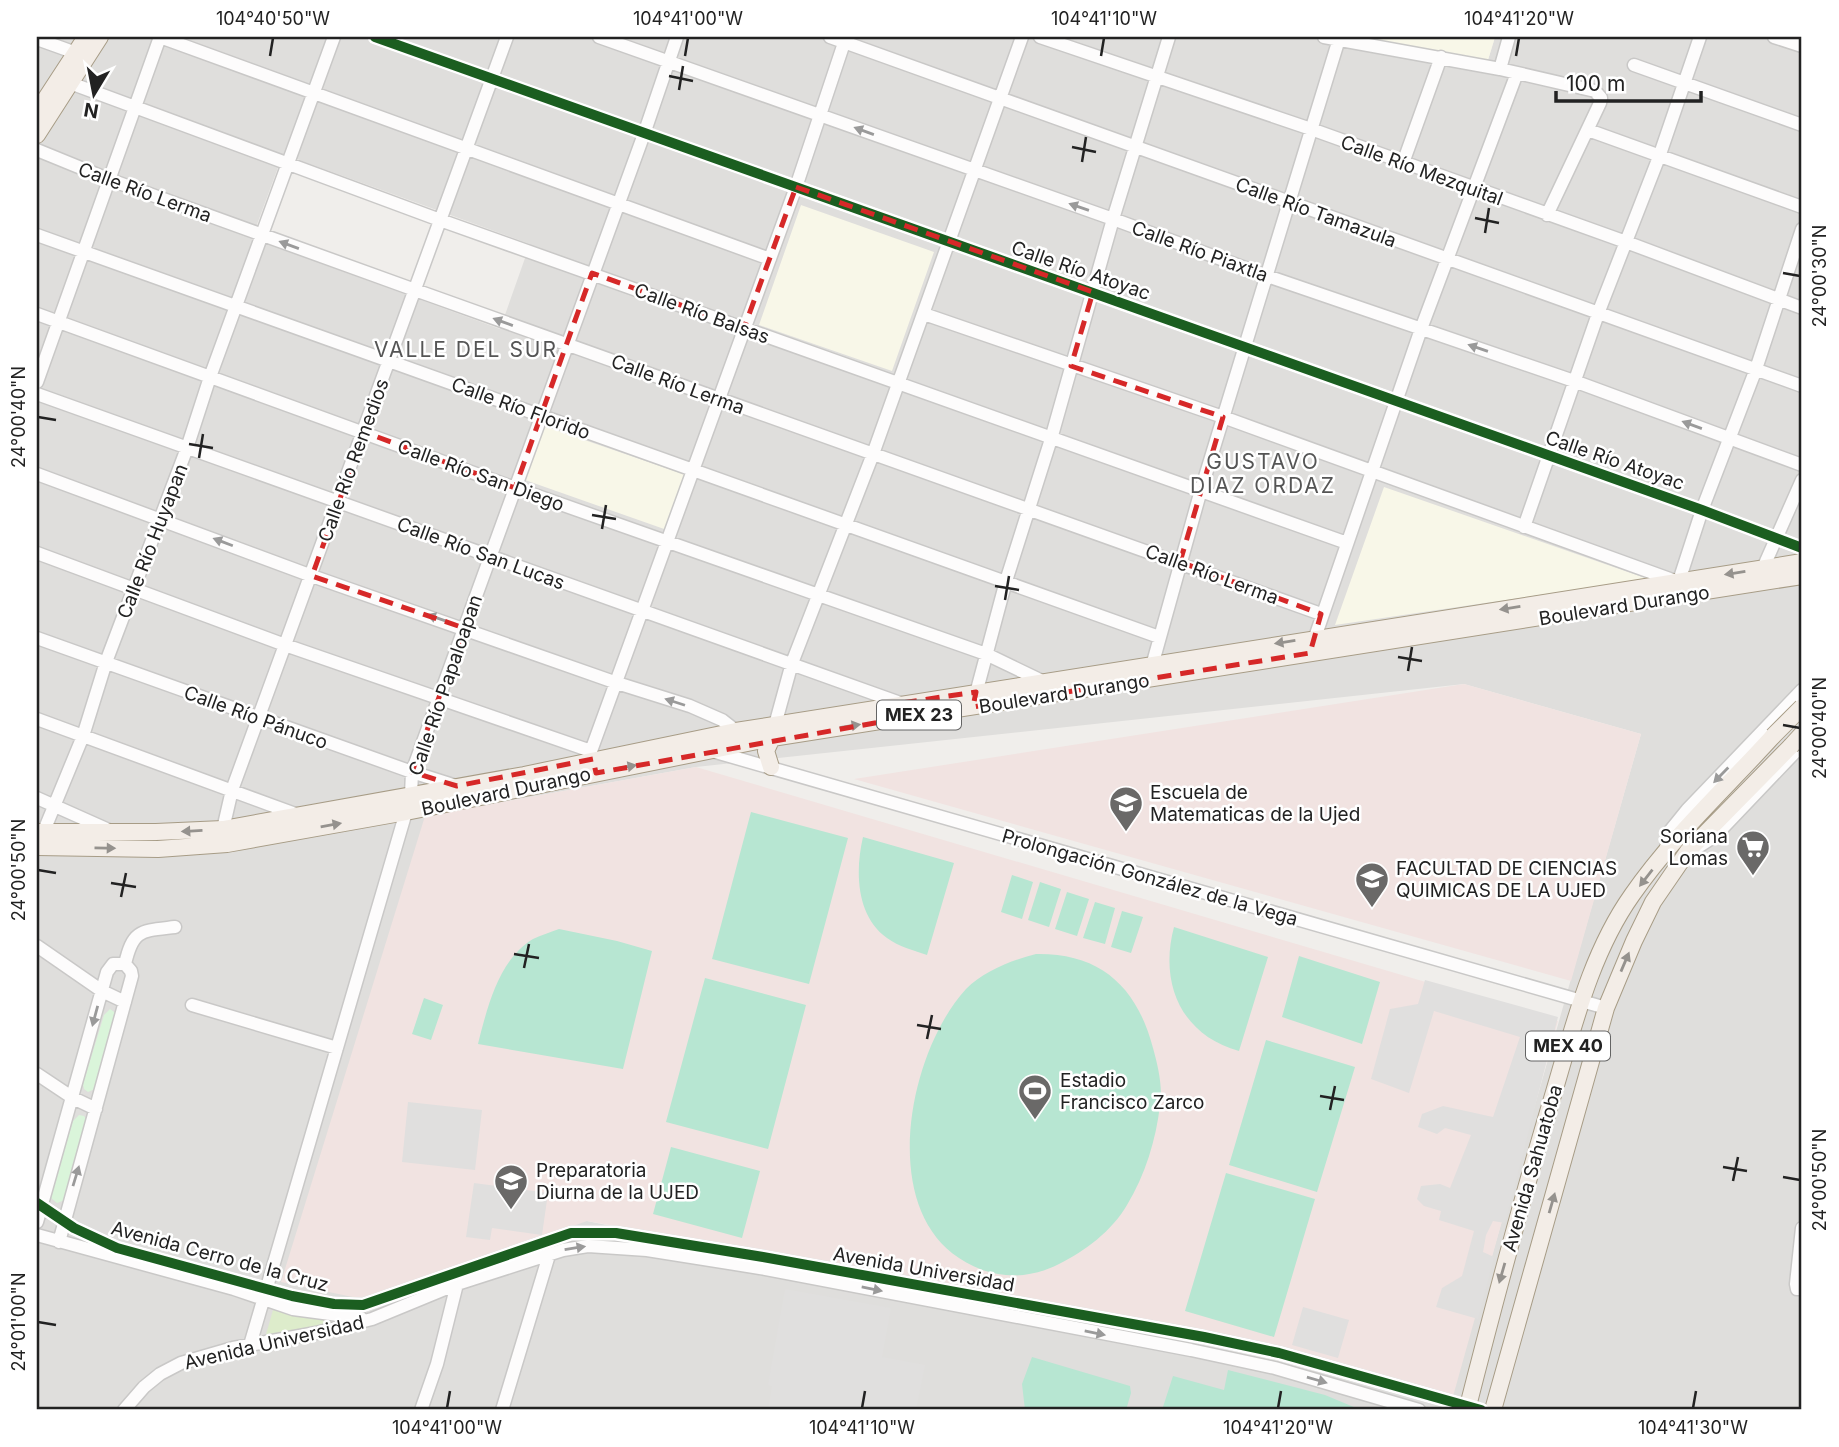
<svg xmlns="http://www.w3.org/2000/svg" width="1839" height="1447" font-family="Inter,sans-serif">
  <style>
    .residential { fill: #dfdedc; fill-rule: evenodd }
    .commercial { fill: #f1e3e1 }
    .education { fill: #f8f7e8 }
    .grass { fill: #ddeccb }
    .park { fill: #daf5da }
    .pitch { fill: #b7e6d2 }
    .parking { fill: #e0dfde }
    .lines { fill: none; stroke-linecap: round; stroke-linejoin: round }
    .minor-casing { stroke: #c9c8c7; stroke-width: 15 }
    .major-casing { stroke: #a79c86; stroke-width: 18 }
    .minor { stroke: #fdfcfc; stroke-width: 12 }
    .major { stroke: #f3ede7; stroke-width: 16 }
    .major-bridge-casing { stroke: #a79c86; stroke-width: 18; stroke-linecap: butt }
    .major-bridge { stroke: #f3ede7; stroke-width: 16 }
    .cycleway-casing { stroke: #fff; stroke-width: 15 }
    .cycleway { stroke: #1b5e20; stroke-width: 10 }
    .oneway { fill: #9a9a9a }
    .oneway2 { fill: #95928e }
    .marked { fill: none; stroke: #d62828; stroke-width: 5; stroke-dasharray: 14 9; stroke-linejoin: round }
    .ticks { fill: none; stroke: #222; stroke-width: 2.5 }
    .labels { text-anchor: middle; stroke-width: 5; stroke-linejoin: round; paint-order: stroke }
    .shield { fill: #fff; stroke: #646464; stroke-width: 2 }
    .shield-label { font-size: 18px; font-weight: bold; fill: #222 }
    .street-label { font-size: 19px; fill: #222; stroke: #fff }
    .poi-label { font-size: 19px; fill: #222; stroke: #fff; text-anchor: start }
    .neighbourhood-label { font-size: 21px; letter-spacing: 2px; fill: #555; stroke: #fff }
    .neatline { fill: none; stroke: #222; stroke-width: 2.5 }
    .ticks-label { font-size: 18px; text-anchor: middle; fill: #222 }
  </style>
  <rect width="100%" height="100%" fill="#f0eeeb"/>
  <!-- residential -->
  <path class="residential" d="M37 37H1363L1488 60 1495 37H1802V1410H37ZM283 154 530 244 500 329 252 238ZM1464 684 1641 734 1451 1399 587 1221 425 816 696 767Z"/>
  <!-- commercial -->
  <path class="commercial" d="M1464 684 1641 734 1571 981 854 779Z
    M696 767 1558 1021 1452 1400 1270 1345 587 1221 367 1300 281 1282 425 816Z"/>
  <!-- education -->
  <path class="education" d="M1363 37H1495L1488 60Z
    M801 205 934 252 892 371 759 325Z
    M544 426 686 475 667 530 525 480Z
    M1384 487 1648 579 1335 625Z"/>
  <!-- grass -->
  <path class="grass" d="M273 1310 332 1322V1324L265 1338Z"/>
  <!-- park -->
  <path class="park" d="M110 1009 117 1014 97 1088 88 1092 84 1089 83 1084 104 1015Z
    M79 1115 84 1116 87 1120 65 1200 57 1203 51 1198V1194L73 1121Z"/>
  <!-- pitch -->
  <path class="pitch" d="M751 812 848 838 809 984 712 959Z
    M863 837 954 863 927 955C913 950 899 947 887 938 856 916 855 871 863 837Z
    M1012 875 1033 882 1022 919 1001 912Z
    M1040 882 1061 889 1049 927 1028 920Z
    M1067 892 1089 899 1077 936 1055 929Z
    M1095 902 1115 908 1105 944 1083 938Z
    M1122 911 1143 917 1131 953 1111 947Z
    M1174 927 1268 957 1239 1051C1181 1035 1159 983 1174 927Z
    M559 929 617 941 652 951 623 1069 478 1044C487 1008 499 959 533 939 541 935 551 932 559 929Z
    M1036 954C1101 953 1137 987 1153 1048 1158 1066 1163 1087 1160 1105 1156 1140 1145 1175 1127 1205 1112 1231 1085 1251 1059 1264 1026 1281 990 1279 959 1258 878 1205 909 1051 966 989 984 971 1012 960 1036 954Z
    M1299 956 1380 982 1362 1044 1282 1017Z
    M705 978 806 1005 768 1149 666 1122Z
    M424 998 443 1005 431 1040 412 1034Z
    M1266 1040 1355 1067 1317 1192 1229 1165Z
    M671 1147 760 1171 742 1238 653 1214Z
    M1226 1173 1315 1199 1274 1337 1185 1311Z
    M1032 1357 1130 1386 1131 1393 1126 1410H1025L1022 1384Z
    M1228 1370 1325 1395 1361 1410H1162L1173 1376 1224 1390Z"/>
  <!-- parking -->
  <path class="parking" d="M1425 980 1558 1017 1505 1223 1493 1221 1486 1235 1483 1252 1494 1257 1478 1319 1436 1307 1442 1288 1462 1276 1474 1231 1439 1220 1441 1211 1424 1206 1417 1199 1421 1186 1440 1184 1450 1188 1471 1135 1445 1128 1437 1134 1418 1127 1422 1114 1443 1106 1493 1117 1520 1037 1434 1011 1409 1093 1371 1079 1390 1009 1418 1004Z
    M408 1102 482 1110 475 1170 402 1162Z
    M474 1183 548 1193 542 1235 492 1228 490 1240 466 1237Z
    M785 1289 891 1308 882 1357 925 1365 916 1410H768L772 1386 768 1385Z
    M1303 1307 1349 1320 1338 1358 1292 1345Z"/>
  <g class="lines">
    <!-- minor casing -->
    <g class="minor-casing">
      <path id="minor" d="M160 37 770 259
        M375 37 1702 510 1802 548
        M599 37 1113 219 1267 276 1574 381 1802 465
        M830 37 1802 386
        M1040 37 1311 129 1626 242 1802 308
        M1324 37 1500 69 1595 91 1601 98 1600 103 1547 215
        M1774 37 1802 46
        M37 39 76 53
        M1634 65 1802 125
        M1500 69 1509 37
        M62 80 440 220 1347 543
        M1588 130 1802 207
        M37 150 108 179 415 290 1321 614
        M1403 163 1441 57
        M37 235 1159 637
        M37 314 515 488 986 654 1042 681
        M924 314 1223 417 1678 582
        M37 382 160 37
        M37 394 903 704
        M37 474 312 576 617 683 690 706 722 720 736 731
        M1524 527 1599 311 1659 157 1700 37
        M37 553 285 645 591 751 593 757
        M1760 575 1802 480
        M1677 587 1702 510 1756 369 1802 229
        M37 638 412 772 456 786
        M1312 646 1421 329 1517 73
        M1150 673 1201 490 1339 39
        M974 701 1006 581 1051 439 1113 219 1169 37
        M37 719 298 815
        M775 725 792 663 873 454 1022 37
        M591 751 796 187 846 37
        M712 751 1606 1008
        M37 798 111 831
        M225 837 223 829 232 790 507 37
        M41 838 83 736 106 662 187 448 210 377 334 37
        M1695 849 1715 836 1799 748
        M1665 852 1670 831 1687 810 1802 690
        M37 946 102 991 125 1002
        M125 964C133 929 141 931 175 927
        M192 1005 337 1048
        M37 1074 73 1098 96 1109
        M37 1203 74 1228 117 1248 292 1296 334 1304 363 1305 571 1233H616L763 1257 1204 1337 1279 1353 1481 1410
        M37 1222 107 972 113 964H125L131 971 132 976 59 1242
        M1802 1228 1796 1284 1797 1289H1802
        M37 1235 234 1289 293 1309 361 1318
        M250 1345 406 812 411 795 412 772 644 134 677 37
        M124 1410 144 1387 160 1374 181 1363 233 1348 316 1333 372 1319 457 1284 563 1250 588 1246 647 1250 760 1268 1191 1350 1275 1368 1419 1410
        M421 1410 437 1364 457 1284
        M502 1410 549 1255"/>
    </g>
    <!-- major casing -->
    <g class="major-casing">
      <path id="major" d="M37 112 86 37
        M37 135 100 37
        M771 767 766 751 772 738
        M37 832H156L223 829 524 775 736 731 1802 562
        M37 847 158 849 227 844 406 812 772 738 1802 576
        M1467 1410C1494 1304 1522 1198 1554 1092 1574 1025 1591 953 1632 895 1672 837 1726 788 1773 736
        M1493 1410 1606 1008 1634 941 1653 902 1688 851 1791 746"/>
    </g>
    <!-- minor -->
    <use href="#minor" class="minor"/>
    <!-- major -->
    <use href="#major" class="major"/>
    <!-- major-bridge casing -->
    <g class="major-bridge-casing">
      <path id="major-bridge" d="M1773 736 1802 707
        M1791 746 1802 734"/>
    </g>
    <!-- major-bridge -->
    <use href="#major-bridge" class="major-bridge"/>
    <!-- cycleway casing -->
    <g class="cycleway-casing">
      <path id="cycleway" d="M375 37 1702 510 1802 548
        M37 1203 74 1228 117 1248 292 1296 334 1304 363 1305 571 1233H616L763 1257 1204 1337 1279 1353 1481 1410"/>
    </g>
    <!-- cycleway -->
    <use href="#cycleway" class="cycleway"/>
  </g>
  <!-- one-way arrows -->
  <defs><path id="oneway-solid" d="M-6-.8H1V-3.2L6.5 0L1 3.2V.8H-6Z" transform="scale(1.75)"/></defs>
  <g class="oneway">
    <use href="#oneway-solid" transform="translate(864 131) rotate(-160)"/>
    <use href="#oneway-solid" transform="translate(1079 207) rotate(-161)"/>
    <use href="#oneway-solid" transform="translate(289 245) rotate(-160)"/>
    <use href="#oneway-solid" transform="translate(503 322) rotate(-160)"/>
    <use href="#oneway-solid" transform="translate(1478 348) rotate(-161)"/>
    <use href="#oneway-solid" transform="translate(1692 425) rotate(-160)"/>
    <use href="#oneway-solid" transform="translate(223 542) rotate(-159)"/>
    <use href="#oneway-solid" transform="translate(437 618) rotate(-161)"/>
    <use href="#oneway-solid" transform="translate(675 702) rotate(-162)"/>
    <use href="#oneway-solid" transform="translate(1721 775) rotate(134)"/>
    <use href="#oneway-solid" transform="translate(95 1016) rotate(105)"/>
    <use href="#oneway-solid" transform="translate(76 1176) rotate(-73)"/>
    <use href="#oneway-solid" transform="translate(575 1248) rotate(-9)"/>
    <use href="#oneway-solid" transform="translate(872 1289) rotate(11)"/>
    <use href="#oneway-solid" transform="translate(1095 1333) rotate(11)"/>
    <use href="#oneway-solid" transform="translate(1317 1380) rotate(16)"/>
  </g>
  <g class="oneway2">
    <use href="#oneway-solid" transform="translate(1735 573) rotate(171)"/>
    <use href="#oneway-solid" transform="translate(1510 608) rotate(171)"/>
    <use href="#oneway-solid" transform="translate(1285 642) rotate(171)"/>
    <use href="#oneway-solid" transform="translate(850 726) rotate(-9)"/>
    <use href="#oneway-solid" transform="translate(626 767) rotate(-10)"/>
    <use href="#oneway-solid" transform="translate(331 825) rotate(-10)"/>
    <use href="#oneway-solid" transform="translate(192 831) rotate(177)"/>
    <use href="#oneway-solid" transform="translate(105 848) rotate(1)"/>
    <use href="#oneway-solid" transform="translate(1646 878) rotate(128)"/>
    <use href="#oneway-solid" transform="translate(1625 962) rotate(-67)"/>
    <use href="#oneway-solid" transform="translate(1552 1203) rotate(-74)"/>
    <use href="#oneway-solid" transform="translate(1502 1273) rotate(106)"/>
  </g>
  <!-- marked area -->
  <path class="marked" d="M796 187 1093 292 1071 366 1223 417 1180 562 1321 614 1310 653 973 707 976 692 901 703 925 714 596 773 593 759 457 786 412 772 464 628 312 576 364 432 515 488 592 273 744 328Z"/>
  <!-- ticks -->
  <path class="ticks" d="M270 56 273 38M685 56 688 38M1101 56 1104 38M1516 56 1519 38M669 76 693 81M679 90 683 66M1072 147 1096 152M1082 162 1086 137M1475 218 1499 223M1485 233 1489 208M1783 273 1800 276M38 417 56 420M189 444 213 448M199 458 203 434M592 515 616 519M602 529 606 505M995 586 1019 590M1005 600 1009 576M1398 657 1422 661M1408 671 1412 647M1783 725 1800 728M38 870 56 873M111 883 136 887M121 897 126 873M514 954 539 958M524 968 529 944M917 1025 941 1029M927 1039 932 1015M1320 1096 1344 1100M1330 1110 1335 1086M1723 1167 1747 1171M1783 1177 1800 1180M1733 1181 1738 1157M38 1322 56 1325M447 1408 450 1391M862 1408 865 1391M1278 1408 1281 1391M1693 1408 1696 1391"/>
  <!-- icons -->
  <defs>
    <g id="school-pin" transform="scale(1.75)"><path d="M0 17L-7.5 6A9.5 9.5 0 1 1 7.5 6Z" fill="#6a6968" stroke="#fff"/><path d="M0-5L7-2L0 1L-7-2ZM-4 1L0 2.5L4 1V4Q0 6-4 4Z" fill="#fff"/></g>
    <g id="supermarket-pin" transform="scale(1.75)"><path d="M0 17L-7.5 6A9.5 9.5 0 1 1 7.5 6Z" fill="#6a6968" stroke="#fff"/><path d="M-6-5.5h2.5l.6 2H6L4.5 2H-2.5L-4.4-4H-6ZM-1.5 3.2a1.3 1.3 0 1 0 .1 0ZM3 3.2a1.3 1.3 0 1 0 .1 0Z" fill="#fff"/></g>
    <g id="stadium-pin" transform="scale(1.75)"><path d="M0 17L-7.5 6A9.5 9.5 0 1 1 7.5 6Z" fill="#6a6968" stroke="#fff"/><path d="M0-5a6.5 5 0 1 0 0 10a6.5 5 0 1 0 0-10ZM-3.5-1.8h7v3.6h-7Z" fill="#fff"/></g>
  </defs>
  <g fill-rule="evenodd">
    <use href="#school-pin" x="1126" y="803"/>
    <use href="#supermarket-pin" x="1753" y="847"/>
    <use href="#school-pin" x="1372" y="879"/>
    <use href="#stadium-pin" x="1035" y="1091"/>
    <use href="#school-pin" x="511" y="1181"/>
  </g>
  <g class="labels">
    <!-- shield labels -->
    <g class="shield">
      <rect x="877" y="700.5" width="84" height="29" rx="5"/>
      <rect x="1526" y="1031.5" width="84" height="29" rx="5"/>
    </g>
    <g class="shield-label">
      <text x="919" y="721">MEX 23</text>
      <text x="1568" y="1052">MEX 40</text>
    </g>
    <!-- street labels -->
    <g class="street-label">
      <text transform="translate(1422 170) rotate(20)" y="7">Calle Río Mezquital</text>
      <text transform="translate(145 192) rotate(20)" y="7">Calle Río Lerma</text>
      <text transform="translate(1316 212) rotate(20)" y="7">Calle Río Tamazula</text>
      <text transform="translate(1200 251) rotate(20)" y="7">Calle Río Piaxtla</text>
      <text transform="translate(1081 270) rotate(19)" y="7">Calle Río Atoyac</text>
      <text transform="translate(702 313) rotate(20)" y="7">Calle Río Balsas</text>
      <text transform="translate(678 384) rotate(20)" y="7">Calle Río Lerma</text>
      <text transform="translate(521 408) rotate(20)" y="7">Calle Río Florido</text>
      <text transform="translate(353 460) rotate(-70)" y="7">Calle Río Remedios</text>
      <text transform="translate(1615 460) rotate(19)" y="7">Calle Río Atoyac</text>
      <text transform="translate(481 475) rotate(20)" y="7">Calle Río San Diego</text>
      <text transform="translate(152 541) rotate(-69)" y="7">Calle Río Huyapan</text>
      <text transform="translate(481 553) rotate(20)" y="7">Calle Río San Lucas</text>
      <text transform="translate(1212 574) rotate(20)" y="7">Calle Río Lerma</text>
      <text transform="translate(1624 605) rotate(-9)" y="7">Boulevard Durango</text>
      <text transform="translate(445 685) rotate(-71)" y="7">Calle Río Papaloapan</text>
      <text transform="translate(1064 693) rotate(-9)" y="7">Boulevard Durango</text>
      <text transform="translate(256 717) rotate(20)" y="7">Calle Río Pánuco</text>
      <text transform="translate(506 791) rotate(-12)" y="7">Boulevard Durango</text>
      <text transform="translate(1150 877) rotate(16)" y="7">Prolongación González de la Vega</text>
      <text transform="translate(1532 1168) rotate(-74)" y="7">Avenida Sahuatoba</text>
      <text transform="translate(220 1256) rotate(15)" y="7">Avenida Cerro de la Cruz</text>
      <text transform="translate(924 1269) rotate(10)" y="7">Avenida Universidad</text>
      <text transform="translate(274 1342) rotate(-13)" y="7">Avenida Universidad</text>
    </g>
    <!-- poi labels -->
    <g class="poi-label">
      <text x="1150" y="799">Escuela de<tspan x="1150" dy="22">Matematicas de la Ujed</tspan></text>
      <text x="1728" y="843" text-anchor="end">Soriana<tspan x="1728" dy="22">Lomas</tspan></text>
      <text x="1396" y="875">FACULTAD DE CIENCIAS<tspan x="1396" dy="22">QUIMICAS DE LA UJED</tspan></text>
      <text x="1060" y="1087">Estadio<tspan x="1060" dy="22">Francisco Zarco</tspan></text>
      <text x="536" y="1177">Preparatoria<tspan x="536" dy="22">Diurna de la UJED</tspan></text>
    </g>
    <!-- neighbourhood labels -->
    <g class="neighbourhood-label">
      <text x="466" y="357">VALLE DEL SUR</text>
      <text x="1263" y="469">GUSTAVO<tspan x="1263" dy="24">DIAZ ORDAZ</tspan></text>
    </g>
  </g>
  <!-- border -->
  <rect width="1839" height="1447" fill="none" stroke="#ffffff" stroke-width="77"/>
  <!-- north arrow -->
  <g transform="translate(94 94) rotate(190)" stroke="#ffffff" stroke-width="5" paint-order="stroke">
  <path d="M0-5L12 26L0 18L-12 26Z" fill="#222222"/>
  <text y="-10" font-size="19" font-weight="bold" text-anchor="middle" fill="#222222">N</text>
  </g>
  <!-- scale -->
  <path d="M1556 91v10h145v-10" fill="none" stroke="#222222" stroke-width="3.5"/>
  <text x="1566" y="91" font-size="21" fill="#222222" stroke="#ffffff" stroke-width="5" paint-order="stroke">100 m</text>
  <rect x="38" y="38" width="1762" height="1370" class="neatline"/>
  <g class="ticks-label">
    <text x="273" y="25">104°40'50"W</text>
    <text x="688" y="25">104°41'00"W</text>
    <text x="1104" y="25">104°41'10"W</text>
    <text x="1519" y="25">104°41'20"W</text>
    <text transform="translate(1820 276) rotate(-90)" y="6">24°00'30"N</text>
    <text transform="translate(19 417) rotate(-90)" y="6">24°00'40"N</text>
    <text transform="translate(1820 728) rotate(-90)" y="6">24°00'40"N</text>
    <text transform="translate(19 870) rotate(-90)" y="6">24°00'50"N</text>
    <text transform="translate(1820 1180) rotate(-90)" y="6">24°00'50"N</text>
    <text transform="translate(19 1322) rotate(-90)" y="6">24°01'00"N</text>
    <text x="447" y="1434">104°41'00"W</text>
    <text x="862" y="1434">104°41'10"W</text>
    <text x="1278" y="1434">104°41'20"W</text>
    <text x="1693" y="1434">104°41'30"W</text>
  </g>
</svg>
